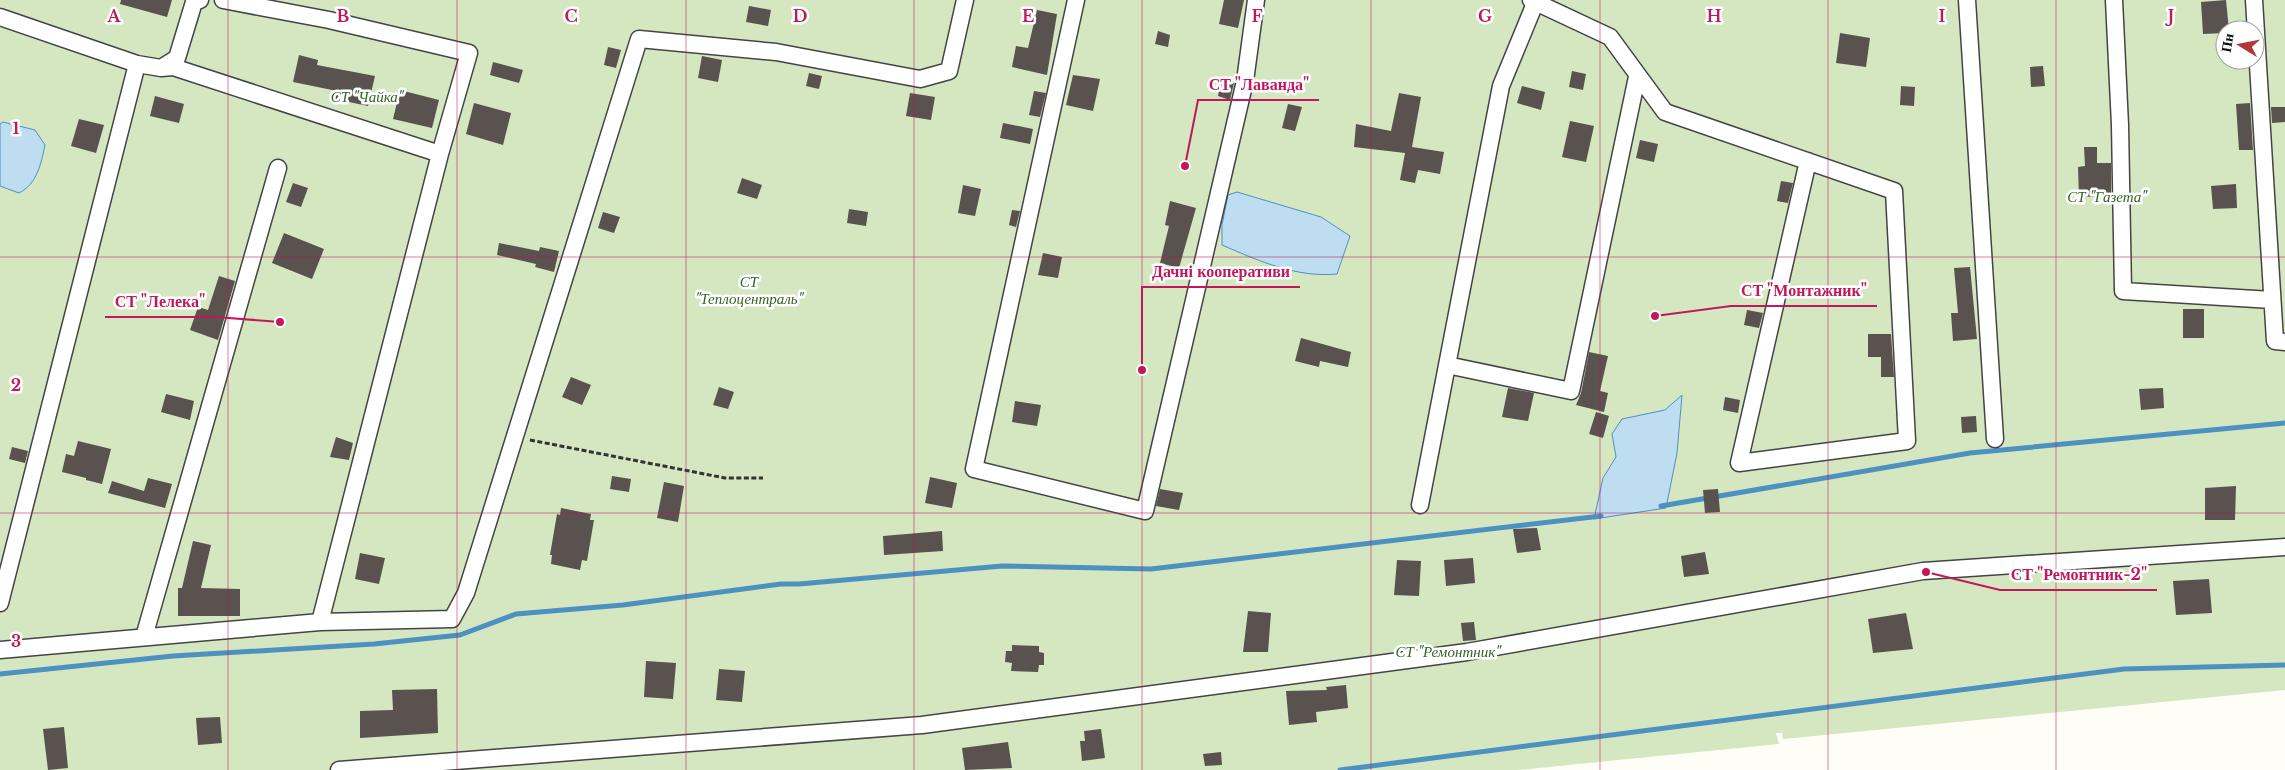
<svg xmlns="http://www.w3.org/2000/svg" width="2285" height="770" font-family="'Libre Baskerville',serif">
  <style>
    .green { fill: #d4e7c1; fill-rule: evenodd }
    .water { fill: #bfddf1; stroke: #4d91c1 }
    .lines { fill: none; stroke-linecap: round; stroke-linejoin: round }
    .stream { stroke: #4d91c1; stroke-width: 5 }
    .building { fill: #59524e }
    .minor-casing { stroke: #444; stroke-width: 19 }
    .path { stroke: #333; stroke-width: 3; stroke-dasharray: 5 2.5; stroke-linecap: butt }
    .minor { stroke: #fff; stroke-width: 16 }
    .grid { fill: none; stroke: #c2185b; stroke-width: 1; stroke-opacity: 0.55 }
    .labels { text-anchor: middle; stroke-width: 5; stroke-linejoin: round; paint-order: stroke }
    .park-label { font-size: 15px; font-style: italic; fill: #326426; stroke: #fff }
    .grid-label { font-size: 16px; text-anchor: middle; font-weight: bold; fill: #c2185b; stroke: #fff; stroke-width: 5; stroke-linejoin: round; paint-order: stroke }
    .leader { fill: none; stroke: #c2185b; stroke-width: 2 }
    .callout-dot { fill: #c2185b; stroke: #fff; stroke-width: 2 }
    .callout-label { font-size: 16px; text-anchor: middle; font-weight: bold; fill: #c2185b; stroke: #fff; stroke-width: 5; stroke-linejoin: round; paint-order: stroke }
  </style>
  <rect width="100%" height="100%" fill="#fefdf6"/>
  <!-- green -->
  <path class="green" d="M0 0H2285V690L1783 739 1782 733H1776L1779 744 1518 770H0ZM2225 30H2255V60H2225Z"/>
  <!-- water -->
  <path class="water" d="M3 122 35 130 45 145C41 164 37 184 19 193L0 186V124Z
    M1237 192 1321 217 1350 236 1337 274C1297 278 1259 261 1222 245V225L1228 195Z
    M1682 395 1677 453 1666 508 1594 519 1603 478 1616 457 1612 434 1622 419 1665 410Z"/>
  <g class="lines">
    <!-- stream -->
    <path class="stream" d="M1661 506 1970 453 2285 423
      M0 674 173 656 374 644 460 635 516 614 623 605 781 584H799L1002 566 1151 569 1601 516
      M1340 770 2124 669 2285 665"/>
  </g>
  <!-- building -->
  <path class="building" d="M121 0H172L167 17 120 4Z
    M1224 0H1244L1238 28 1219 24Z
    M2226 0 2229 30H2225V33L2203 34 2201 2Z
    M749 6 771 10 768 26 746 22Z
    M1037 10 1057 14 1047 75 1012 67 1016 46 1028 48Z
    M1158 31 1170 35 1168 47 1155 44Z
    M1840 33 1870 38 1866 67 1836 63Z
    M608 47 621 50 616 68 604 65Z
    M299 55 318 60 317 65 375 76 368 106 335 99 337 91 293 82Z
    M702 56 722 60 718 82 698 78Z
    M493 62 523 70 519 83 490 75Z
    M2043 66 2045 86 2031 87 2030 67Z
    M1572 71 1586 74 1583 90 1569 87Z
    M809 73 822 76 819 89 806 86Z
    M1073 75 1100 79 1093 111 1066 105Z
    M1221 80 1234 83 1230 100 1218 96Z
    M1522 86 1545 92 1541 110 1517 103Z
    M1901 86 1915 87 1914 106 1900 105Z
    M400 90 439 100 432 128 393 119Z
    M1034 91 1046 93 1040 117 1029 115Z
    M910 93 935 97 931 120 906 116Z
    M1399 93 1421 97 1412 147 1444 152 1440 174 1418 170 1415 183 1400 180 1405 153 1354 147 1356 124 1391 131Z
    M155 96 184 104 179 123 150 116Z
    M474 103 511 113 503 145 466 134Z
    M2250 103 2253 150H2239L2236 104Z
    M1288 104 1302 107 1295 131 1282 128Z
    M2271 107H2285V122L2272 123Z
    M79 119 104 125 96 153 71 146Z
    M1570 121 1594 126 1586 162 1562 157Z
    M1003 123 1033 129 1030 144 1000 138Z
    M1640 140 1658 144 1654 162 1636 158Z
    M2084 147H2097V163H2111V196L2079 197 2078 167 2085 166Z
    M742 178 762 185 757 199 737 193Z
    M1781 181 1793 183 1788 203 1777 201Z
    M293 183 308 188 301 207 286 202Z
    M2236 184 2237 208 2213 209 2211 186Z
    M963 185 981 189 975 216 958 213Z
    M1170 201 1196 208 1179 268 1160 263 1169 226 1165 225Z
    M849 209 868 212 866 226 847 223Z
    M1012 210 1020 211 1016 227 1009 225Z
    M603 212 620 217 614 233 598 228Z
    M284 233 324 249 312 279 272 263Z
    M499 243 539 251 540 247 559 251 554 272 535 267 536 264 497 255Z
    M1043 253 1062 257 1058 278 1038 275Z
    M1970 267 1977 339 1953 341 1951 313H1958L1954 268Z
    M219 276 235 281 218 340 190 330 198 307 208 310Z
    M2183 309H2204V338H2183Z
    M1747 310 1763 313 1759 328 1744 325Z
    M1868 334H1891L1894 377H1881V357H1868Z
    M1301 338 1351 352 1348 367 1320 361 1319 367 1295 361Z
    M1589 352 1608 356 1600 391 1608 393 1604 412 1576 405 1581 393Z
    M571 377 591 385 582 405 562 397Z
    M719 387 734 392 728 409 713 405Z
    M1508 388 1534 393 1528 421 1502 417Z
    M2163 388 2164 408 2141 410 2139 389Z
    M166 394 194 401 190 420 161 412Z
    M1725 397 1740 400 1738 413 1723 410Z
    M1015 401 1041 405 1037 426 1012 422Z
    M1596 412 1609 416 1603 438 1589 434Z
    M1976 416 1977 432 1962 433 1961 417Z
    M336 437 353 443 349 460 330 457Z
    M78 441 111 449 102 484 86 480V478L62 472 66 454 74 456Z
    M12 447 28 451 25 463 9 459Z
    M612 476 631 479 629 492 610 489Z
    M930 477 957 483 952 508 925 503Z
    M148 478 172 484 165 508 108 493 112 481 144 491Z
    M664 482 684 486 678 522 657 518Z
    M2236 486 2235 520H2205V488Z
    M1160 489 1183 493 1179 510 1156 506Z
    M1718 489 1720 512 1705 513 1703 490Z
    M561 508 591 514 590 520H594L587 561 582 560 580 570 551 564 552 555H550L557 514 560 515Z
    M1537 528 1541 550 1517 553 1513 529Z
    M942 531 943 551 884 555 883 536Z
    M193 541 211 545 201 588 240 589V616H178V588H182Z
    M1705 552 1709 574 1684 577 1681 556Z
    M360 553 385 558 379 584 355 579Z
    M1473 558 1475 583 1446 586 1444 560Z
    M1397 560 1421 561 1419 596 1394 595Z
    M2209 579 2212 613 2176 615 2173 581Z
    M1248 611 1271 613 1268 652H1243Z
    M1906 613 1913 649 1873 653 1868 619Z
    M1474 622 1476 640 1463 641 1461 623Z
    M1012 645 1039 646V652L1044 653V665H1039L1038 672 1011 671 1012 663 1005 662 1006 651H1012Z
    M646 661 676 663 673 699 644 697Z
    M719 669 745 671 742 702 716 700Z
    M1346 685 1348 708 1316 712 1317 722 1289 725 1286 691 1327 690 1326 687Z
    M437 689 438 733 360 738V711L393 710 392 690Z
    M220 717 222 743 198 745 196 718Z
    M64 727 68 768 48 770 43 729Z
    M1101 729 1105 758 1082 761 1080 741H1085L1084 731Z
    M1008 742 1012 768 965 770 962 748Z
    M1221 752 1222 765 1205 766 1203 754Z"/>
  <g class="lines">
    <!-- minor casing -->
    <g class="minor-casing">
      <path id="minor" d="M1076 0 974 469 1145 511 1245 81 1256 0
        M1531 0 1610 37 1665 112 1894 191 1907 441 1739 463 1808 161
        M1967 0 1995 439
        M2114 0 2120 125 2123 291 2272 300
        M2254 0 2275 341 2285 342
        M0 17 137 64 161 68 177 58 194 2 200 0
        M161 68 173 67 440 154 469 53 329 20 223 0
        M1447 365 1571 391 1637 77
        M1420 505 1501 86 1536 1
        M0 603 137 64
        M320 622 440 154
        M144 637 278 168
        M0 650 320 622 452 619 466 593 639 39 776 52 920 79 949 71 965 0
        M339 770 922 725 1467 652 1923 571 2285 547"/>
    </g>
    <!-- path -->
    <path class="path" d="M530 440 725 478H763"/>
    <!-- minor -->
    <use href="#minor" class="minor"/>
  </g>
  <!-- grid -->
  <path class="grid" d="M228 0V770M457 0V770M686 0V770M914 0V770M1142 0V770M1371 0V770M1600 0V770M1828 0V770M2056 0V770M0 257H2285M0 513H2285"/>
  <g class="labels">
    <!-- park labels -->
    <g class="park-label">
      <text x="367" y="102">СТ "Чайка"</text>
      <text x="2107" y="202">СТ "Газета"</text>
      <text x="749" y="287">СТ<tspan x="749" dy="17">"Теплоцентраль"</tspan></text>
      <text x="1448" y="657">СТ "Ремонтник"</text>
    </g>
  </g>
  <g class="grid-label">
    <text x="114" y="22">A</text>
    <text x="343" y="22">B</text>
    <text x="571" y="22">C</text>
    <text x="800" y="22">D</text>
    <text x="1028" y="22">E</text>
    <text x="1257" y="22">F</text>
    <text x="1485" y="22">G</text>
    <text x="1714" y="22">H</text>
    <text x="1942" y="22">I</text>
    <text x="2171" y="22">J</text>
    <text x="16" y="134">1</text>
    <text x="16" y="391">2</text>
    <text x="16" y="647">3</text>
  </g>
  <!-- callouts -->
  <path class="leader" d="M1185 166L1198 100H1319M1142 370L1142 287H1300M1655 316L1731 306H1877M280 322L216 317H105M1926 572L2000 590H2157"/>
  <g class="callout-dot">
    <circle cx="1185" cy="166" r="5"/>
    <circle cx="1142" cy="370" r="5"/>
    <circle cx="1655" cy="316" r="5"/>
    <circle cx="280" cy="322" r="5"/>
    <circle cx="1926" cy="572" r="5"/>
  </g>
  <g class="callout-label">
    <text x="1259" y="90">СТ "Лаванда"</text>
    <text x="1221" y="277">Дачні кооперативи</text>
    <text x="1804" y="296">СТ "Монтажник"</text>
    <text x="160" y="307">СТ "Лелека"</text>
    <text x="2079" y="580">СТ "Ремонтник-2"</text>
  </g>
  <!-- north arrow -->
  <g transform="translate(2240 45) rotate(280)"><circle r="24" fill="#ffffff" stroke="#a0a0a0"/>
  <path d="M0-4L9 19L0 12L-9 19Z" fill="#b53539"/>
  <text y="-8" font-size="14" font-weight="bold" text-anchor="middle" fill="#111111">Пн</text>
  </g>
</svg>
